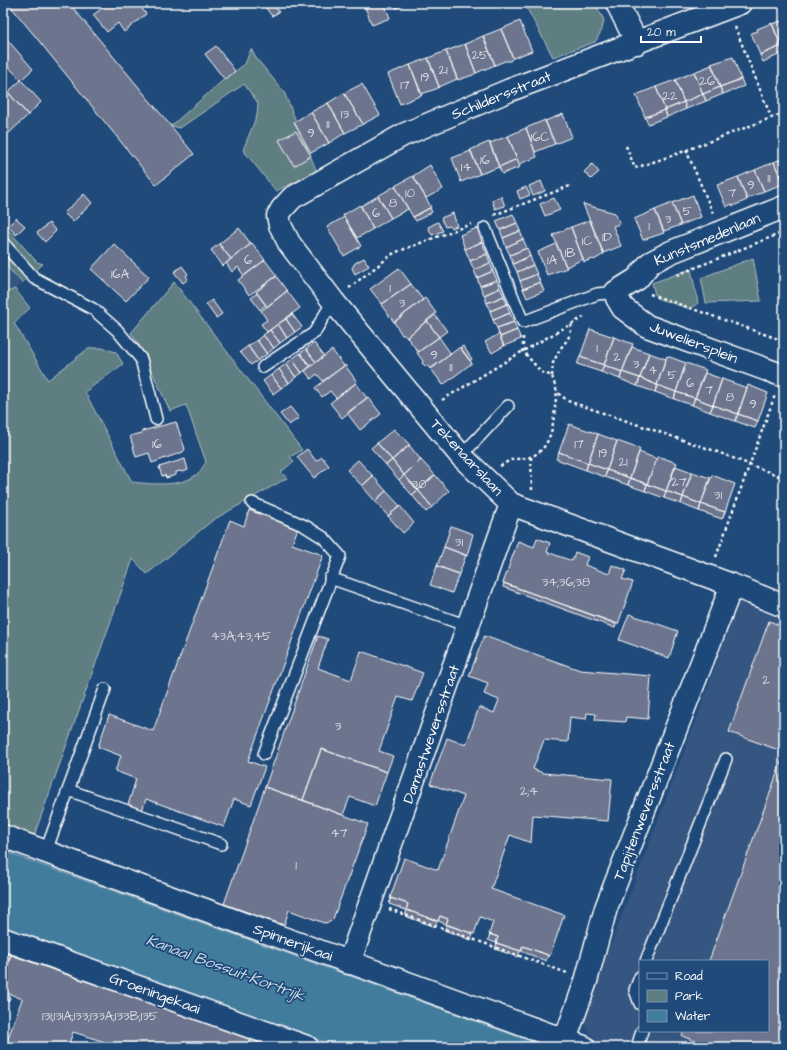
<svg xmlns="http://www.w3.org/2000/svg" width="787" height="1050" font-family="'Architects Daughter',sans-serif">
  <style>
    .built { fill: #365780; fill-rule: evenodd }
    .green { fill: #5e7e82; stroke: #aebec0 }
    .water { fill: #437c9d; stroke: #8eb0c4 }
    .building { fill: #6c758d; stroke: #fff }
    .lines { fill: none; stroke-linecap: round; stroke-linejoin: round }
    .service-casing { stroke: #fff; stroke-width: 14 }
    .minor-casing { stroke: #fff; stroke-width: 25 }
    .tertiary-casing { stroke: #fff; stroke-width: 25 }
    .path { stroke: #fff; stroke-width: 2.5; stroke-dasharray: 3 3; stroke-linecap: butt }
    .service { stroke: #1f4a7a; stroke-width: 11 }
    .minor { stroke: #1f4a7a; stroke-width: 22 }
    .tertiary { stroke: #1f4a7a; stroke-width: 22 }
    .labels { text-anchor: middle; stroke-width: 3.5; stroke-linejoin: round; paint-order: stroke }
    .number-label { font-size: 13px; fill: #dadce2 }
    .street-label { font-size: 15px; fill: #fff; stroke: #1f4a7a }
    .water-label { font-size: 16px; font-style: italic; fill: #d0dee6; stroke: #1f4a7a }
  </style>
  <rect width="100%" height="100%" fill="#1f4a7a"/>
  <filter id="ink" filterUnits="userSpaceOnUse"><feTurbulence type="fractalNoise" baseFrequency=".025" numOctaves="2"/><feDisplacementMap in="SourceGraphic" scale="8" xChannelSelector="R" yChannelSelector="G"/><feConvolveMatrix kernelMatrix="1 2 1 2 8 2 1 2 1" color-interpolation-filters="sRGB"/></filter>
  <g filter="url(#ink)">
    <!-- built -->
    <path class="built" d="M3 262 22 283 15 289 5 294H3Z
      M739 600 784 619V1047H614L597 1041 586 1028 583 1017 695 723ZM640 961H768V1031H640Z"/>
    <!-- green -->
    <path class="green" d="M524 3H595L604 20 602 30 595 42 553 57Z
      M251 49 256 58 284 92 317 172 276 191 243 150 257 115 258 103 244 84 180 128 171 126 221 82 245 64Z
      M3 224 37 262 43 264 22 283 3 262Z
      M753 258 761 301 706 303 701 278Z
      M691 269 698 303 690 309 656 298 652 283Z
      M174 282 302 450 290 457 294 461 281 472 287 478 213 520 147 574 133 559 34 836 3 826V294L15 289 30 308 14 323 48 380 89 348H102L116 352 123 364 85 392 132 482C151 484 185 488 199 472 202 469 204 465 206 462L186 405 170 411 141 348 131 333Z"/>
    <!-- water -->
    <path class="water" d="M3 851 547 1047H338L9 929 3 927Z"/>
    <!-- building -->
    <path class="building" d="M8 3H69L194 154 156 185Z
      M107 3H152L142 9 146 14 124 32 118 23 107 32 93 15 105 6 104 5Z
      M262 3H272L279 12 272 16Z
      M373 3H384L390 18 372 25 365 7Z
      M394 3H405L406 4 396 8Z
      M784 20V45L781 46 772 24Z
      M520 21 532 51 513 58 501 29Z
      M772 23 781 46 760 55 751 33 758 31 757 29Z
      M501 29 513 58 510 61H505L495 65 483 36Z
      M4 36 33 69 21 80 3 61Z
      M483 36 495 65 476 73 465 44Z
      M465 44 476 73 473 75 458 80 446 51Z
      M216 46 235 71 225 80 205 54Z
      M781 46 783 53 763 62 760 55Z
      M446 51 457 79 439 87 428 58Z
      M733 57 741 79 720 87 711 64Z
      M428 58 439 87 436 89 421 94 410 65Z
      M410 65 422 95 400 104 388 74Z
      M712 65 720 87 703 94 694 72Z
      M694 72 703 94 684 102 675 80Z
      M741 79 744 86 723 94 720 87Z
      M21 80 41 102 28 115 8 92Z
      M675 80 684 102 665 110 656 87Z
      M362 84 380 115 363 124 344 93Z
      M3 87 28 115 3 139Z
      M656 87 665 110 645 117 636 95Z
      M720 87 723 94 706 101 703 94Z
      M344 93 363 124 345 133 328 103Z
      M703 94 706 101 686 109 684 102Z
      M684 102 686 109 667 117 665 110Z
      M328 103 345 133 329 143 311 112Z
      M665 110 667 117 648 124 645 117Z
      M311 112 329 143 311 153 294 122Z
      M563 114 572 137 555 144 545 121Z
      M545 120 555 144 535 152 526 128Z
      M526 128 537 157 519 164 508 136Z
      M296 131 311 156 294 166 279 140Z
      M508 136 517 159 499 167 490 143Z
      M489 142 499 167 480 174 470 150Z
      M471 151 480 174 461 182 452 158Z
      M784 158V183L783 184 774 162Z
      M517 159 520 167 502 174 499 167Z
      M774 162 783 184 764 191 755 170Z
      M592 164 599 172 591 179 584 172Z
      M430 165 443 189 426 198 413 176Z
      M755 170 764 191 747 199 738 177Z
      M413 176 431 207 413 217 395 186Z
      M738 177 747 200 733 206 732 204 726 207 717 185Z
      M541 181 545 191 533 196 529 186Z
      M395 186 408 209 391 218 378 196Z
      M526 187 530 195 520 199 517 191Z
      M84 194 92 203 73 222 64 213Z
      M693 195 701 217 681 225 672 203Z
      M378 196 391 218 373 229 361 206Z
      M501 196 505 206 495 209 492 200Z
      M554 198 560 210 545 216 540 204Z
      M672 203 681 225 664 231 655 210Z
      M583 204 615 213 620 224 613 226 621 246 603 253Z
      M360 205 373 229 357 238 343 215Z
      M430 208 432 212 416 221 413 217Z
      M655 210 664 233 643 240 634 219Z
      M453 213 457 226 451 228 450 226 445 227 441 218Z
      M513 214 517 223 500 230 496 221Z
      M344 217 361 246 344 256 327 227Z
      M16 218 25 226 16 235 8 226Z
      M590 220 604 254 594 260 593 259 584 262 571 227Z
      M438 222 443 231 432 235 428 227Z
      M49 223 56 231 45 242 37 233Z
      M517 223 520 231 503 238 500 230Z
      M571 227 583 259 566 267 553 235Z
      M239 228 251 244 231 259 219 244Z
      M477 228 482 242 465 249 460 235Z
      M520 231 523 239 506 247 503 238Z
      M523 239 527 248 510 255 506 247Z
      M482 242 487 254 470 261 465 249Z
      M252 243 265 260 244 276 238 267 232 272 226 263Z
      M114 244 149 277 126 301 91 269Z
      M219 244 231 259 223 266 211 250Z
      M556 244 567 268 547 275 538 252Z
      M527 248 530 256 513 264 510 255Z
      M487 254 490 263 474 270 470 261Z
      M530 256 533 265 517 272 513 264Z
      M364 258 369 266 355 274 352 268 355 263Z
      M265 260 277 276 249 295 238 280Z
      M490 263 493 271 477 278 474 270Z
      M533 265 537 274 520 281 517 272Z
      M182 266 188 274 186 276 188 279 183 283 174 272Z
      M399 268 411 284 382 304 370 289Z
      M493 271 497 280 480 286 477 278Z
      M537 274 540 282 523 289 520 281Z
      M276 276 287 291 267 307 256 292Z
      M497 280 500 288 484 295 480 286Z
      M540 282 544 291 527 298 523 289Z
      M411 284 423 300 394 322 381 305Z
      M500 288 504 296 487 303 484 295Z
      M287 291 300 308 267 332 261 324 267 320 261 311Z
      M257 293 266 305 260 310 251 298Z
      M504 296 507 304 490 311 487 303Z
      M425 298 436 313 407 337 405 335H402L394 322Z
      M212 300 222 314 216 318 206 304Z
      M507 304 510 313 493 320 490 311Z
      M510 313 514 322 497 328 493 320Z
      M292 314 302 327 295 332 286 319Z
      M435 315 447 331 439 337 427 321Z
      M286 319 295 332 287 338 278 324Z
      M427 321 439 337 418 352 407 337Z
      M514 322 517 330 500 337 497 328Z
      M278 324 287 338 280 343 270 330Z
      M590 329 614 337 604 365 580 357Z
      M270 330 280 343 274 348 263 335Z
      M517 330 521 339 504 346 500 337Z
      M499 334 504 346 492 353 485 342Z
      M263 335 274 348 267 354 257 340Z
      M439 337 451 354 430 369 428 366H425L422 363 423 361 417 353Z
      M614 337 633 344 622 372 604 365Z
      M257 340 267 354 258 360 248 346Z
      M314 343 324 356 316 362 306 349Z
      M248 346 258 360 251 365 240 352Z
      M463 346 472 359 470 361 460 348Z
      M460 347 472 363 443 385 431 369Z
      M632 347 649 353 640 378 622 372Z
      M306 349 316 362 310 366 300 353Z
      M332 350 344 366 323 381 317 374 311 379 305 371Z
      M300 353 310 366 302 373 292 359Z
      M649 353 666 359 657 385 640 378Z
      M667 356 686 363 676 392 657 385Z
      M580 357 604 365 601 372 577 364Z
      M292 359 302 373 296 377 286 364Z
      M686 363 706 370 695 398 676 392Z
      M286 364 296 377 289 383 279 369Z
      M345 365 357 382 336 398 330 391 322 397 315 388Z
      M604 365 622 372 620 379 601 372Z
      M279 369 289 383 281 388 271 375Z
      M622 372 640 378 637 386 620 379Z
      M705 373 722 379 713 405 695 398Z
      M271 375 281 388 273 394 263 381Z
      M640 378 657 385 655 392 637 386Z
      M722 379 747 388 738 414 713 405Z
      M356 383 367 398 342 418 330 403Z
      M657 385 676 392 674 399 655 392Z
      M748 385 768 393 758 421 738 414Z
      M676 392 695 398 692 405 674 399Z
      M368 397 381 414 360 430 347 413Z
      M695 398 713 405 710 412 692 405Z
      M713 405 738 414 735 421 710 412Z
      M290 407 299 418 289 425 280 414Z
      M738 414 758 421 755 428 735 421Z
      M176 422 185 449 183 452 152 463 149 453 136 457 130 436 142 433V431Z
      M569 424 598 434 588 463 559 452Z
      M394 429 410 445 392 460 377 443Z
      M598 434 617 441 607 470 588 463Z
      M617 441 640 449 630 478 607 470Z
      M377 443 392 460 386 465 371 448Z
      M409 445 421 460 404 475 392 460Z
      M307 449 316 461 322 457 329 466 314 478 297 457Z
      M559 452 588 463 586 470 556 459Z
      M639 452 657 459 647 484 630 478Z
      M658 456 677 463 666 491 647 484Z
      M185 459 188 470 182 472 181 471 176 472V475L166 478 165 475 162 476 159 467Z
      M358 460 373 476 362 486 347 470Z
      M392 460 404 475 399 480 386 465Z
      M421 460 435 475 418 490 404 475Z
      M588 463 607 470 605 477 586 470Z
      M675 466 692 472 683 497 666 491Z
      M607 470 630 478 628 485 605 477Z
      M692 472 710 478 701 504 683 497Z
      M404 475 418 490 412 495 399 480Z
      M435 475 449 491 432 507 418 490Z
      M712 475 735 484 725 512 701 504Z
      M373 476 386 491 375 501 362 486Z
      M630 478 647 484 645 491 628 485Z
      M647 484 666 491 664 498 645 491Z
      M418 490 432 507 426 512 412 495Z
      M386 491 400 506 388 516 375 501Z
      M666 491 683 497 681 504 664 498Z
      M683 497 701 504 699 511 681 504Z
      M701 504 725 512 722 519 699 511Z
      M400 506 414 523 403 533 388 516Z
      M249 510 298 528 292 544 323 555 248 761 265 767 251 805 234 799 224 827 146 799 142 811 128 805 136 779 115 771 121 756 98 747 109 715 153 731 230 520 244 526Z
      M451 526 473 534 467 556 444 547Z
      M537 538 550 543 547 552 572 561 575 552 588 557 585 565 609 574 612 565 626 570 622 579 633 582 618 624 503 583 518 541 534 547Z
      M444 547 466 555 459 574 437 566Z
      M437 566 459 574 452 593 430 585Z
      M504 583 616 624 615 628 503 587Z
      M629 614 678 631 669 658 619 640Z
      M769 621 784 627V752L729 732Z
      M318 636 328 639 318 668 351 680 361 651 423 673 412 701 398 697 379 751 393 756 387 772 321 749 303 800 265 787Z
      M484 636 580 670 651 676 648 719 626 717 625 722 595 720 596 714 587 713 586 719 570 717 568 742 544 740 533 769 543 773 612 779 608 821 533 815 531 843 510 835 491 889 564 915 550 956 523 946 521 951 496 943 498 937 489 934 493 922 480 917 474 934 446 924 448 919 440 916 438 921 406 910 408 904 390 898 404 858 438 870 464 796 430 784 447 738 466 745 479 707 494 713 499 700 484 694 488 683 469 676Z
      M321 749 387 772 375 806 350 797 343 815 303 800Z
      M784 754V1047H711L682 1036 684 1031H768V961H709Z
      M265 787 368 824 333 919 330 922 324 923 289 910 284 925 224 904Z
      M391 898 408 904 406 910 389 904Z
      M407 910 437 921 435 927 405 916Z
      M440 916 448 919 446 924 438 921Z
      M447 925 473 934 471 940 444 930Z
      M490 934 498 937 496 943 488 940Z
      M497 943 520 951 518 957 495 949Z
      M523 946 548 955 546 961 521 951Z
      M3 952 11 955 3 980Z
      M11 955 251 1039 250 1047H104L105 1042 73 1032 68 1047H5L22 999 3 991V980Z
      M2 998a4 4 0 1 1 8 0a4 4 0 1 1-8 0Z"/>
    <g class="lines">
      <!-- service casing -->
      <g class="service-casing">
        <path id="service" d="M485 228 523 322 597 294 616 292
          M3 243 34 278 93 309 117 330 141 359 156 419
          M263 367 314 333 333 301
          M461 456 508 406
          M252 503 305 526 324 538 340 556 264 754
          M330 578 468 626
          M68 790 221 844
          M46 851 105 689
          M646 961 726 759
          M640 977 635 990 640 1004
          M637 1047 642 1031"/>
      </g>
      <!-- minor casing -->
      <g class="minor-casing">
        <path id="minor" d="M617 3 637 43
          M740 3 510 90 403 135 292 198 282 209 278 216 280 225 289 243 333 301 461 456 511 504 732 585 784 606
          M784 207 671 252 650 263 637 279 616 292 617 298 623 308 647 326 784 376
          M3 939 307 1047
          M349 963 511 504
          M565 1040 586 981 606 908 732 585"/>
      </g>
      <!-- tertiary casing -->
      <g class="tertiary-casing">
        <path id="tertiary" d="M3 836 103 873 584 1047"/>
      </g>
      <!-- path -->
      <path class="path" d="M735 27 771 117
        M626 146 635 168 674 155 784 113
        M686 150 713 213
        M494 215 570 186
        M677 275 784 232
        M349 288 394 253 471 224
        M650 294 784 341
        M523 337V351L541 372 552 376 557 392 568 401 715 451 784 478
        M552 376 553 363 560 349 568 339 572 328 571 325
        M442 400 523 351 584 317
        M531 457 532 490
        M500 466C504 464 508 461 511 460 518 458 526 459 533 456 556 444 553 414 557 392
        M716 557 775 395
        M389 909 567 973
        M701 1047 702 1044"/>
      <!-- service -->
      <use href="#service" class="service"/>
      <!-- minor -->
      <use href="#minor" class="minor"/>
      <!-- tertiary -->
      <use href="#tertiary" class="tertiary"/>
    </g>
  </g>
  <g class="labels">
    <!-- number labels -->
    <g class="number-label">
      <text x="480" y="59">25</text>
      <text x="443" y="74">21</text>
      <text x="425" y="81">19</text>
      <text x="707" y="85">26</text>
      <text x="405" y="89">17</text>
      <text x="670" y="100">22</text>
      <text x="345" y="118">13</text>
      <text x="328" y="128">11</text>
      <text x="311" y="137">9</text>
      <text x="540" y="141">16C</text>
      <text x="485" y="164">16</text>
      <text x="466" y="171">14</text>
      <text x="769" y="182">11</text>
      <text x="751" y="189">9</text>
      <text x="410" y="197">10</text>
      <text x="732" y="197">7</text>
      <text x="393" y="207">8</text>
      <text x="687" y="215">5</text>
      <text x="376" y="217">6</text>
      <text x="668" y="223">3</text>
      <text x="649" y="230">1</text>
      <text x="607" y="241">1D</text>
      <text x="587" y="245">1C</text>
      <text x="570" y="257">1B</text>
      <text x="248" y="264">6</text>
      <text x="552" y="264">1A</text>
      <text x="120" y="278">16A</text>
      <text x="390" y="292">1</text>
      <text x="402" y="307">3</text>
      <text x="597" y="352">1</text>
      <text x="434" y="359">9</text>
      <text x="617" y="361">2</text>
      <text x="636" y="368">3</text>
      <text x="451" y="371">11</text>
      <text x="653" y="374">4</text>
      <text x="672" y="379">5</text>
      <text x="690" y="387">6</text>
      <text x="709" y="394">7</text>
      <text x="730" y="401">8</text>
      <text x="753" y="408">9</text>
      <text x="157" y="448">16</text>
      <text x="579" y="448">17</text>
      <text x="603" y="457">19</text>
      <text x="623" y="466">21</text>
      <text x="679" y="486">27</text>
      <text x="419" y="488">30</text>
      <text x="718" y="499">31</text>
      <text x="459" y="546">31</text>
      <text x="566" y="586">34;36;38</text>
      <text x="241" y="640">43A;43;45</text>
      <text x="766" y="684">2</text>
      <text x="338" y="730">3</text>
      <text x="529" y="795">2;4</text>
      <text x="339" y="837">47</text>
      <text x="296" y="869">1</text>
      <text x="100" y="1020">131;131A;133;133A;133B;135</text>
    </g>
    <!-- street labels -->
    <g class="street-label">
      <text transform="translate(501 95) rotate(-22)" y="5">Schildersstraat</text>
      <text transform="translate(707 239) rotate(-23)" y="5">Kunstsmedenlaan</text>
      <text transform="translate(694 342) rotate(21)" y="5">Juweliersplein</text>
      <text transform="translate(467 457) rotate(47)" y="5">Tekenaarslaan</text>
      <text transform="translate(431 734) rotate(-71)" y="5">Damastweversstraat</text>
      <text transform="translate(644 811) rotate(-69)" y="5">Tapijtenweversstraat</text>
      <text transform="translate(293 942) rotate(20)" y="5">Spinnerijkaai</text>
      <text transform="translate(155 993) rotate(20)" y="5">Groeningekaai</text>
    </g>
    <!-- water labels -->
    <g class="water-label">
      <text transform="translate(226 967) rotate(20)" y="6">Kanaal Bossuit-Kortrijk</text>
    </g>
  </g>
  <!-- margin -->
  <rect width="787" height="1050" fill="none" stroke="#1f4a7a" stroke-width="16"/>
  <rect x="8" y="8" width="771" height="1034" fill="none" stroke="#fff" stroke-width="1.5" filter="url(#ink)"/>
  <!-- legend -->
  <rect x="639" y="960" width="130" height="72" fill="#1f4a7a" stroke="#7992af"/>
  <rect x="647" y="973" width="20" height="6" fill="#1f4a7a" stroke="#7992af"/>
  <text x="675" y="980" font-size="12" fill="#ffffff">Road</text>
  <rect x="647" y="990" width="20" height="12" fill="#5e7e82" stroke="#7992af"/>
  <text x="675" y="1000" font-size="12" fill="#ffffff">Park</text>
  <rect x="647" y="1010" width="20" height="12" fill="#437c9d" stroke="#7992af"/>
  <text x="675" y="1020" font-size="12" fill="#ffffff">Water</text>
  <!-- scale -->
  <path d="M641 36v6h60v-6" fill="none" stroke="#ffffff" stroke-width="2"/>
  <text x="647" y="36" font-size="12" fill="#ffffff" stroke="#1f4a7a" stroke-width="3" paint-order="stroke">20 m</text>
</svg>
